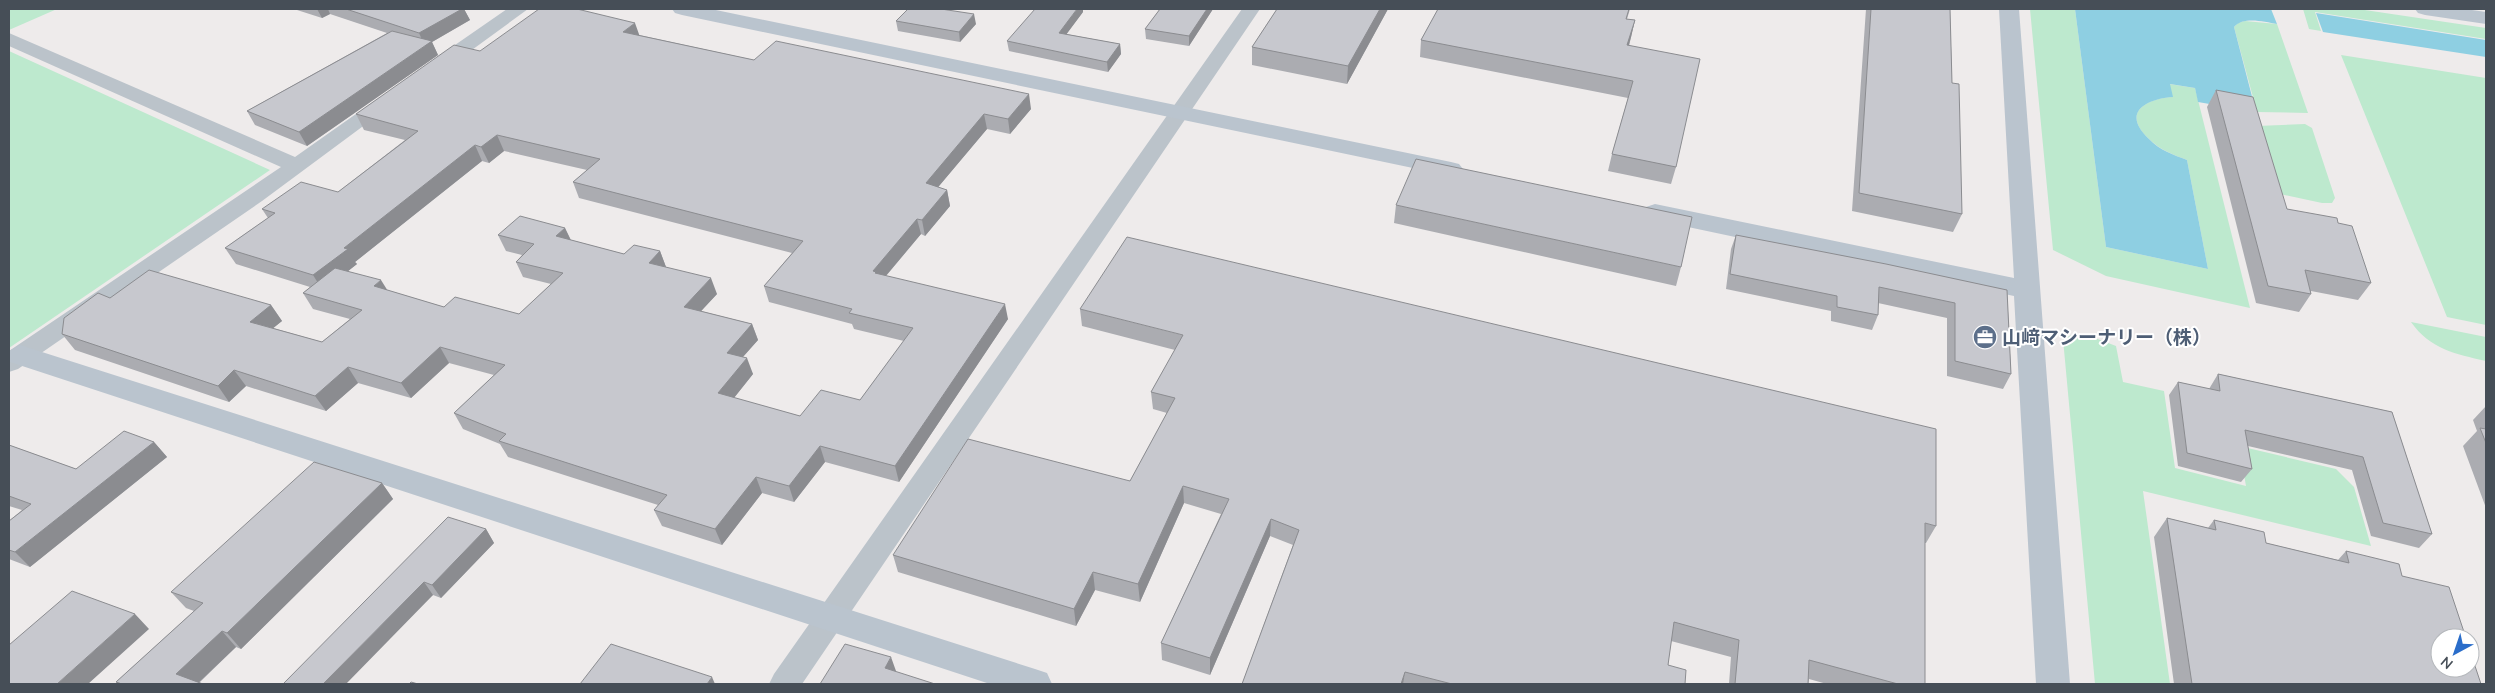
<svg xmlns="http://www.w3.org/2000/svg" width="2495" height="693" font-family="Mulish,'Noto Sans JP',sans-serif">
  <style>
    .green { fill: #bde9ce }
    .water { fill: #8ecfe2 }
    .lines { fill: none; stroke-linecap: round; stroke-linejoin: round }
    .street { fill: #bbc3ca; fill-rule: evenodd }
    .secondary { fill: #bac4ce; fill-rule: evenodd }
    .wall { fill: #abacb1; fill-rule: evenodd }
    .shaded-wall { fill: #8b8c90 }
    .building { fill: #c7c8ce; stroke: #8b8c90 }
    .labels { text-anchor: middle; stroke-width: 4; stroke-linejoin: round; paint-order: stroke }
    .service-label { font-size: 19px; font-weight: bold; fill: #4e5e75; stroke: #fff; text-anchor: start }
  </style>
  <rect width="100%" height="100%" fill="#eeebeb"/>
  <!-- green -->
  <path class="green" d="M9 9H57L9 30Z
    M2030 9H2075L2106 247 2208 269 2187 160C2174 155 2160 150 2149 139 2121 113 2145 99 2172 97L2169 84 2195 88 2250 308 2106 276 2053 250Z
    M2303 9H2358L2486 28V39L2315 12 2321 31 2309 29Z
    M2245 21 2277 24 2308 113 2257 112 2234 27 2238 23Z
    M9 51 270 170 9 348Z
    M2341 55 2486 78V325L2447 317Z
    M2305 124 2312 128 2335 198 2332 203H2322L2275 193 2257 126Z
    M2411 322 2486 337V361C2455 354 2430 349 2411 322Z
    M2072 335H2087L2116 346 2123 382 2164 391 2175 468 2246 486 2239 446 2336 469 2354 487 2371 546 2143 491 2170 684H2095L2063 339Z"/>
  <!-- water -->
  <path class="water" d="M2075 9H2271L2277 24C2264 22 2244 16 2234 27L2256 112 2198 102 2195 88 2170 84 2173 97C2145 99 2121 113 2149 139 2159 150 2174 155 2187 160L2208 269 2106 247Z
    M2316 13 2486 40V57L2323 32Z"/>
  <g class="lines">
    <!-- street -->
    <path class="street" d="M507 9H528L443 71H429L426 67 429 63Z
      M1242 9H1260L802 684H769L774 674Z
      M9 33 295 157 380 97 387 95 394 97 397 101 262 201 18 369 9 372V351L281 167 9 46Z"/>
    <!-- secondary -->
    <path class="secondary" d="M672 9H711L1451 162 1459 164 1463 169 1459 174 1451 176 682 15 675 13Z
      M1999 9H2019L2070 684H2036L2014 296 1655 220 1646 217 1643 212 1646 207 1655 204 2014 278Z
      M2415 9H2465L2486 12V24L2425 15 2418 13Z
      M20 345 1035 669 1047 673 1052 684H990L10 362 9 351Z"/>
  </g>
  <!-- wall -->
  <path class="wall" d="M297 9H464L470 20 432 42 438 55 307 146 255 125 247 111 387 33 330 14 322 18 297 10Z
    M1160 9H1213L1189 46 1146 39 1145 29Z
    M1277 9H1388L1347 84 1252 65V47Z
    M1438 9H1630L1627 19 1635 20 1629 46 1676 167 1671 184 1608 171 1612 154 1628 98 1420 57 1421 40Z
    M1866 9H1950L1952 83 1962 214 1953 232 1852 211Z
    M1083 12 1066 34 1120 44 1121 54 1108 72 1009 51 1007 41Z
    M896 21 976 24 960 42 898 31Z
    M639 35 754 60 1031 109 1010 134 987 129 938 187 947 190 950 206 925 236 921 234 886 276 1008 319 899 482 825 462 794 502 762 493 722 545 662 526 654 510 658 505 508 457 500 444 463 429 454 413 494 375 449 363 411 398 358 383 326 411 246 386 229 402 75 350 62 334 110 298 271 305 282 321 273 328 322 342 350 319 313 309 303 293 310 287 236 264 225 248 268 218 262 209 338 192 405 140 364 130 356 114 480 51ZM504 151 587 170 573 182 579 198 792 253 764 286 769 302 852 324 854 329 904 341 860 400 800 416 734 398 753 374 743 357 758 340 752 324 701 311 717 294 666 267 660 251 624 254 571 240 565 228 498 235 506 251 522 255 516 262 523 277 551 284 519 314 444 307 387 290 348 271 357 264 355 262 482 161 489 163Z
    M2216 90 2287 209 2338 223 2371 283 2358 300 2311 291V294L2299 312 2256 303 2207 107Z
    M1396 205 1681 267 1676 286 1394 223Z
    M1736 235 2007 290 2011 374 2003 389 1947 376V318L1878 303V315L1872 330 1831 321V311L1726 289 1731 249Z
    M1080 309 1936 526 1926 543H1925V684H1827L1809 679 1808 684H1729L1731 657 1671 641 1668 665 1685 684H1242L1293 545 1270 536 1210 675 1162 660 1161 643 1221 514 1184 503 1140 602 1095 590 1076 626 898 572 893 555 1130 481 1167 413 1153 409 1151 392 1175 350 1082 326Z
    M2218 374 2392 412 2432 534 2419 548 2371 536 2352 470 2248 446 2252 469 2241 482 2178 466 2169 395 2178 382 2209 389Z
    M2486 406V508L2463 446 2477 431 2473 420Z
    M154 442 167 457 30 567 9 559V521L22 510 9 506V445L76 469Z
    M382 483 393 499 241 649 236 647 199 683 203 684H118L116 682 194 611 186 608 171 592Z
    M2167 518 2208 528 2214 520 2266 543 2338 560 2346 551 2402 576 2481 684H2174L2154 537Z
    M486 529 494 543 441 598 433 595 283 684Z"/>
  <!-- shaded-wall -->
  <path class="shaded-wall" d="M317 9H328L330 14 322 18Z
    M462 9H464L470 20 432 42 438 55 307 146 299 132 425 46 419 33Z
    M1077 9H1083V12L1060 43 1059 33Z
    M1207 9H1213L1189 46V36Z
    M1380 9H1388L1347 84 1348 66Z
    M974 14 976 24 960 42 959 32Z
    M1635 20 1631 37 1624 62 1627 45Z
    M635 23 640 37 623 32Z
    M1120 44 1121 54 1108 72 1107 62Z
    M1029 94 1031 109 1010 134 1008 119Z
    M984 114 987 129 929 198 926 183Z
    M497 135 504 151 489 163 481 147Z
    M475 145 482 161 355 262 357 264 323 291 313 275 344 248Z
    M947 190 950 206 925 236 922 220Z
    M917 219 921 234 879 284 873 271Z
    M565 228 572 243 556 236Z
    M660 251 666 267 649 263Z
    M711 278 717 294 690 323 684 307Z
    M381 280 391 296 374 286Z
    M1005 304 1008 319 899 482 895 466Z
    M271 305 282 321 261 338 250 322Z
    M752 324 758 340 732 369 727 353Z
    M440 347 449 363 411 398 401 383Z
    M747 358 753 374 725 409 718 393Z
    M348 367 358 383 326 411 315 396Z
    M234 370 246 386 229 402 218 386Z
    M154 442 167 457 30 567 15 552Z
    M820 446 825 462 794 502 789 486Z
    M756 477 762 493 722 545 715 529Z
    M382 483 393 499 241 649 227 633Z
    M1183 486 1184 503 1140 602 1138 584Z
    M1271 519 1270 536 1210 675V658Z
    M486 529 494 543 441 598 432 585Z
    M1093 572 1095 590 1076 626 1074 609Z
    M424 582 433 595 346 684H323Z
    M135 614 149 629 88 684H57Z
    M222 631 236 647 197 684 176 674Z
    M891 657 896 671 889 682 885 668Z
    M1405 672 1403 684H1401Z
    M712 677 715 684H707Z"/>
  <!-- building -->
  <path class="building" d="M346 9H462L419 33Z
    M539 9H577L635 23 623 32 754 60 776 41 1029 94 1008 119 984 114 926 183 947 190 922 220 917 219 873 271 876 272 875 273 1005 304 895 466 820 446 789 486 756 477 715 529 654 510 667 495 499 441 506 434 454 413 505 365 440 347 401 383 348 367 315 396 234 370 218 386 62 334 64 318 98 293 110 298 149 270 271 305 250 322 322 342 362 310 303 293 335 268 381 280 374 286 444 307 455 297 519 314 563 273 516 262 534 244 498 235 520 216 565 228 556 236 624 254 634 245 660 251 649 263 711 278 684 307 752 324 727 353 747 358 718 393 800 416 821 390 860 400 913 328 849 313 852 309 764 286 803 241 573 182 600 159 497 135 481 147 475 145 344 248 348 249 313 275 225 248 275 213 262 209 301 182 338 192 418 131 356 114 454 45 480 51Z
    M908 9H941L974 14 959 32 896 21Z
    M1035 9H1077L1059 33 1120 44 1107 62 1007 41Z
    M1160 9H1207L1189 36 1145 29Z
    M1277 9H1380L1348 66 1252 47Z
    M1438 9H1629L1626 19 1635 20 1627 45 1700 59 1676 167 1612 154 1633 81 1421 40Z
    M1871 9H1950L1952 83 1959 84 1962 214 1859 193Z
    M392 31 432 41 299 132 247 111Z
    M2216 90 2253 97 2287 209 2337 218 2338 223 2352 226 2371 283 2305 270 2311 294 2268 286Z
    M1416 159 1692 217 1681 267 1396 205Z
    M1736 235 1886 264 2007 290 2011 374 1955 361V303L1879 287 1878 315 1837 307V296L1730 274Z
    M1127 237 1936 429V526L1925 523V684H1898L1809 660 1808 684H1735L1739 640 1674 622 1668 665 1686 670 1685 684H1452L1405 672 1401 684H1242L1299 530 1271 519 1210 658 1161 643 1229 499 1183 486 1138 584 1093 572 1074 609 893 555 968 439 1130 481 1175 398 1151 392 1183 335 1080 309Z
    M2218 374 2392 412 2432 534 2383 523 2363 457 2245 430 2252 469 2187 453 2178 382 2220 391Z
    M2480 428 2486 429V443Z
    M124 431 154 442 15 552 9 550V521L31 504 9 496V445L76 469Z
    M314 462 382 483 227 633 222 631 176 674 203 684H122L116 682 203 603 171 592Z
    M448 517 486 529 432 585 424 582 323 684H283Z
    M2167 518 2216 530 2214 520 2264 532 2266 543 2349 563 2346 551 2399 564 2402 576 2449 587 2466 638H2440V668H2470V651L2481 684H2192Z
    M72 591 135 614 57 684H9V645Z
    M611 644 712 677 707 684H580Z
    M845 644 891 657 885 668 935 684H820Z
    M411 682 418 684H409Z"/>
  <!-- icons -->
  <defs>
    <g id="office-disc" transform="scale(1.25)"><circle r="9.5" fill="#5c6f8a" stroke="#fff"/><path d="M-6-3h4V-5.5h4V-3h4V5H-6ZM-1-4.5V-3h2v-1.5ZM-6 0V1H6V0Z" fill="#fff"/></g>
  </defs>
  <g fill-rule="evenodd">
    <use href="#office-disc" x="1985" y="337"/>
  </g>
  <g class="labels">
    <!-- service labels -->
    <g class="service-label">
      <text x="2002" y="344">山﨑マシーナリー（株）</text>
    </g>
  </g>
  <!-- border -->
  <rect width="2495" height="693" fill="none" stroke="#464e57" stroke-width="20"/>
  <!-- north arrow -->
  <g transform="translate(2455 653) rotate(220)"><circle r="24" fill="#ffffff" stroke="#b5b8bc"/>
  <path d="M0-4L9 19L0 12L-9 19Z" fill="#2a6dca"/>
  <text y="-8" font-size="14" font-weight="bold" text-anchor="middle" fill="#464e57">N</text>
  </g>
</svg>
